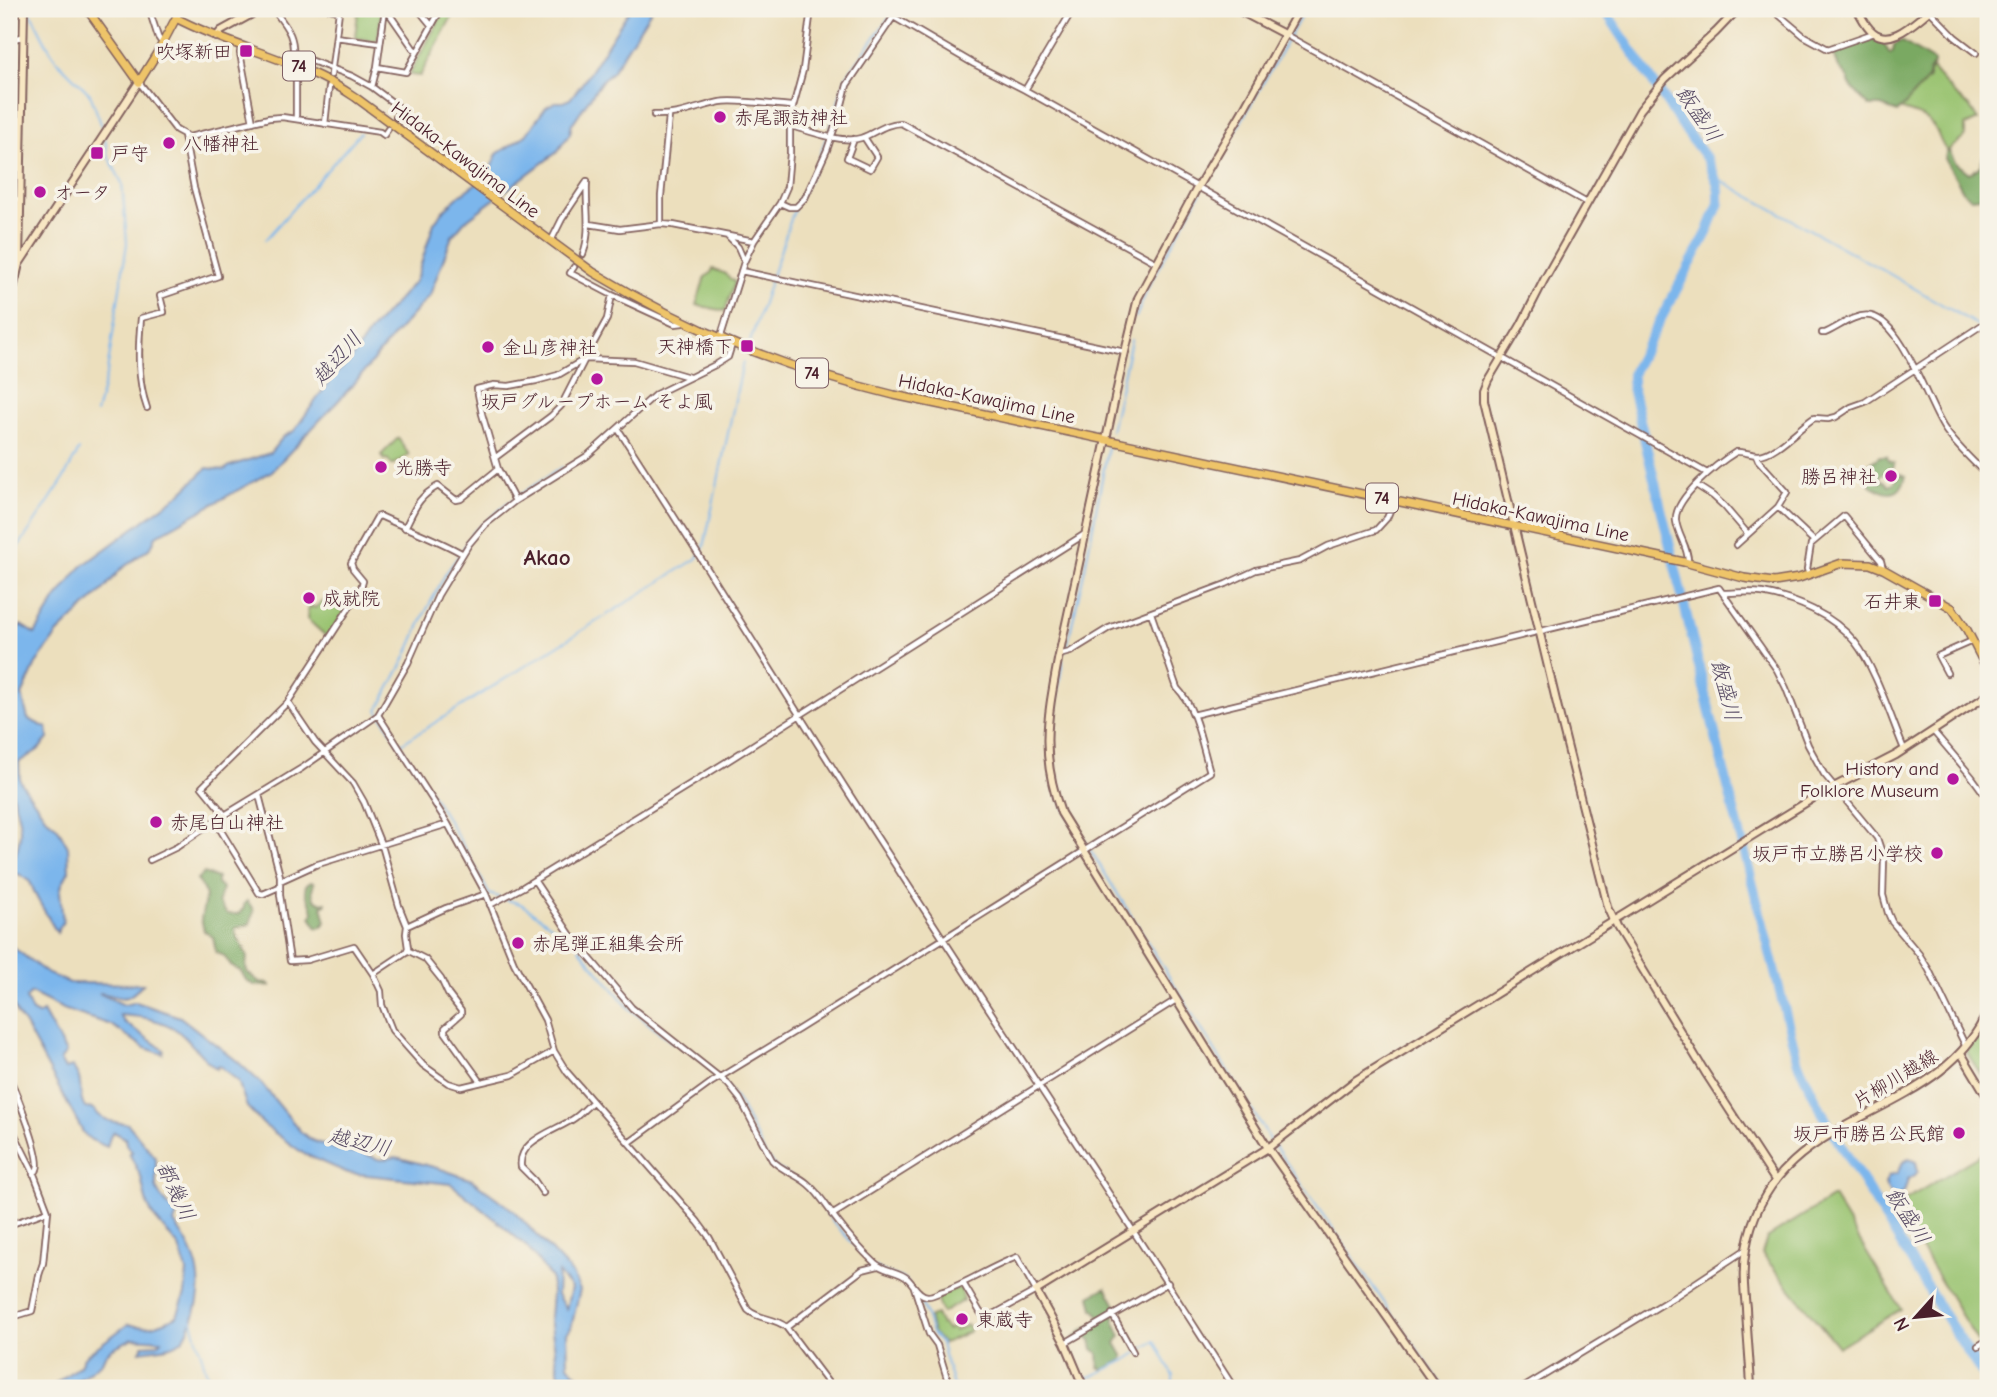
<svg xmlns="http://www.w3.org/2000/svg" width="1997" height="1397" font-family="'Comic Neue','Klee One',sans-serif">
  <style>
    .green { fill: #99c370; stroke: #72714e; stroke-width: 2 }
    .forest { fill: #7aa962; stroke: #626446; stroke-width: 2 }
    .water { fill: #7bb6ec; stroke: #626a8c; stroke-width: 2; fill-rule: evenodd }
    .lines { fill: none; stroke-linecap: round; stroke-linejoin: round }
    .stream { stroke: #7bb6ec; stroke-width: 2 }
    .river { stroke: #7bb6ec; stroke-width: 10 }
    .street-casing { stroke: #83625e; stroke-width: 8 }
    .secondary-casing { stroke: #83625e; stroke-width: 10 }
    .primary-casing { stroke: #83625e; stroke-width: 10 }
    .street { stroke: #fff; stroke-width: 4.5 }
    .secondary { stroke: #f8e7c3; stroke-width: 6 }
    .primary { stroke: #eec469; stroke-width: 7 }
    .poi-dot { fill: #b5179e; stroke: #f7f3e8; stroke-width: 2.5 }
    .labels { text-anchor: middle; stroke-width: 7; stroke-linejoin: round; paint-order: stroke }
    .shield { fill: #f7f3e8; stroke: #7e5f64; stroke-width: 2 }
    .shield-label { font-size: 18px; font-weight: bold; fill: #4a1f2b }
    .poi-label { font-size: 19px; fill: #4a1f2b; stroke: #f7f3e8; text-anchor: start }
    .street-label { font-size: 19px; fill: #4a1f2b; stroke: #f7f3e8 }
    .water-label { font-size: 21px; font-style: italic; fill: #594c65; stroke: #f7f3e8 }
    .quarter-label { font-size: 23px; font-weight: bold; fill: #4a1f2b; stroke: #f7f3e8 }
  </style>
  <rect width="100%" height="100%" fill="#f7f3e8"/>
  <filter id="ink" filterUnits="userSpaceOnUse"><feTurbulence type="fractalNoise" baseFrequency=".0143" numOctaves="2"/><feDisplacementMap in="SourceGraphic" scale="14" xChannelSelector="R" yChannelSelector="G"/><feConvolveMatrix kernelMatrix="1 2 1 2 8 2 1 2 1" color-interpolation-filters="sRGB"/></filter>
  <filter id="wash" filterUnits="userSpaceOnUse"><feTurbulence type="fractalNoise" baseFrequency=".00686" numOctaves="4" result="noise"/><feDisplacementMap in="SourceGraphic" scale="28" xChannelSelector="R" yChannelSelector="G"/><feGaussianBlur stdDeviation="1.57" result="paint"/><feColorMatrix in="noise" values="0 0 0 0 0 0 0 0 0 0 0 0 0 0 0 0 0 1.4 0 .05"/><feComposite in="paint" operator="in"/></filter>
  <g filter="url(#wash)">
    <rect width="100%" height="100%" fill="#ecdfbd"/>
    <!-- green -->
    <path class="green" d="M363 9H382L378 38 375 41 356 38 355 36 358 13Z
      M445 9H456L420 76 409 75Z
      M1932 69 1954 94 1969 106 1978 120 1965 126V137L1947 151C1941 145 1940 138 1936 130 1928 116 1911 113 1896 108Z
      M713 269 726 274 730 279 735 282 725 311 696 305 705 277 710 274Z
      M398 438 409 455 392 465 387 459 385 460 381 455Z
      M329 595 347 609 328 638 307 619 308 610 312 606 315 608 321 602 323 603Z
      M1988 1018V1086L1966 1051 1976 1039Z
      M1988 1150V1359L1895 1206Z
      M1833 1197 1901 1309 1838 1347 1762 1254 1767 1238Z
      M960 1287 964 1300 942 1313 935 1296Z
      M936 1314 941 1325 943 1324 947 1330 952 1328 954 1331 967 1325 970 1331 943 1344 933 1333 929 1318Z"/>
    <!-- forest -->
    <path class="forest" d="M1871 39 1882 41 1890 54 1893 51 1894 45 1901 41 1934 61V64L1929 72V78L1898 112 1881 106H1870L1863 100 1850 85 1848 78 1839 68 1833 52Z
      M1949 151 1955 162 1969 173C1979 169 1982 165 1984 155L1988 154V196L1971 198 1965 194 1945 159 1946 153Z
      M1880 456H1887L1888 461 1894 463V466L1880 476V482L1883 480 1889 485 1894 483 1900 474 1906 476C1900 498 1887 496 1870 485L1866 466Z
      M204 873 217 878V884L222 888 218 902 227 914H238L244 908V904L247 901 254 910 250 924 236 928 235 931 247 956 246 968 248 973 259 982 268 983 270 986 254 985 246 980 241 971 232 967 224 956 216 952 213 937 204 931 201 919 206 895 197 879Z
      M311 882 314 883 312 891 314 899 322 903 326 902V904L322 906 326 922 320 928 316 927 311 916 313 913C312 902 303 895 306 885Z
      M1106 1287 1118 1309 1114 1311V1320L1121 1336 1116 1343 1124 1357 1121 1361 1104 1370 1099 1367 1098 1353 1093 1349 1091 1340 1087 1337 1077 1341 1074 1339 1082 1330 1101 1322 1099 1315 1093 1309 1090 1296Z"/>
    <!-- water -->
    <path class="water" d="M630 9H652L612 72 603 79 572 124 570 133 557 152 464 222 452 236 430 295 396 333 353 385 272 471 156 536 151 547 120 570 105 588 58 633 36 664 22 695 28 719 47 728 48 739 38 750 19 762 20 781 46 818 57 827 68 847 69 871 62 884 60 892 63 921 57 933 37 898 30 882 19 874 11 875C12 863 17 853 19 841 23 825 15 806 11 790L9 787V637L21 625 35 634 56 599 81 567 181 493 207 468 224 470 230 466 270 453 283 437 294 431 333 376 349 362 371 330 416 280 434 223 442 212 461 194 488 175 497 154 526 135 546 107 555 102H563L570 99 584 81Z
      M9 944 48 974 70 983 143 984C123 1006 123 996 99 993L124 1005 136 1002 180 1017 237 1061 261 1083 301 1132 311 1140 341 1151 352 1153 358 1151 380 1160 396 1157 441 1169 472 1180 514 1211 571 1272 580 1290 571 1328 567 1333 568 1365 580 1377V1388H561L550 1319 552 1292 551 1278 527 1247 496 1220 451 1184 348 1173 304 1154 264 1125 247 1107 238 1081 221 1067 217 1066V1069C200 1058 191 1040 175 1029 159 1019 138 1016 120 1015L124 1022 164 1050 163 1054 145 1048 111 1025 63 1009 31 993 26 999 32 1012 38 1015 43 1012 66 1053 60 1060 65 1069 73 1067C75 1071 78 1074 79 1078 82 1089 78 1097 85 1108L94 1109C102 1122 114 1122 128 1124L156 1158V1188L161 1197 177 1215 174 1223C197 1254 208 1283 192 1321 189 1327 187 1336 182 1340 171 1350 153 1348 140 1351L143 1345 159 1344 162 1340 133 1338 111 1349 105 1355 102 1362 67 1388H50L80 1365 84 1357 128 1324C147 1330 160 1325 177 1316L185 1294 187 1271 179 1247 153 1216 146 1201 141 1177 129 1153 132 1152 126 1144 125 1138 114 1132 111 1134 107 1147 91 1140 84 1134 25 1025 17 1014 9 995ZM558 1273 571 1288 566 1309 557 1295Z
      M1909 1159 1916 1162 1918 1171 1915 1175 1908 1179C1908 1180 1905 1189 1905 1190 1898 1203 1887 1192 1885 1183L1889 1175 1897 1173 1903 1162Z"/>
    <g class="lines">
      <!-- stream -->
      <path class="stream" d="M29 9 46 43 57 61 90 94 104 132
        M830 130 846 77 889 18
        M1715 177 1888 273 1977 325
        M1204 187 1305 9
        M796 204 817 163 826 138
        M265 240 360 133
        M1136 317 1149 285 1201 192
        M1981 328 1988 335
        M749 345 794 210
        M96 413 107 372 127 243 122 183 107 154 105 138
        M1111 431 1131 340
        M516 497 562 467
        M462 551 472 533 512 500
        M459 555 446 573 425 613 405 659 378 710C416 771 457 829 489 894L498 897
        M9 561 61 483 79 450
        M1066 650 1085 568 1108 447
        M1063 660C1055 706 1045 751 1060 796 1065 810 1073 823 1081 835L1271 1141
        M401 744 696 559 704 547 743 362
        M504 899 521 904 571 939
        M579 948 630 1009 673 1043
        M724 1083 739 1103 766 1157 776 1168 804 1185 811 1192 835 1224 857 1248
        M1274 1145 1444 1388
        M876 1267C885 1276 899 1273 908 1284
        M922 1304 932 1333 941 1344 953 1386 964 1388
        M191 1318 211 1388
        M1067 1388 1126 1360 1155 1341 1173 1376V1385L1175 1388"/>
      <!-- river -->
      <path class="river" d="M1604 9 1683 127 1707 159 1717 182 1719 191V203L1707 233 1635 367 1632 375V387L1723 767 1798 1063 1829 1126 1938 1305 1977 1366 1988 1380"/>
    </g>
  </g>
  <g filter="url(#ink)">
    <g class="lines">
      <!-- street casing -->
      <g class="street-casing">
        <path id="street" d="M149 9 158 37 162 43
          M273 9C287 27 297 38 292 63
          M330 9 339 11 331 75
          M386 9 413 48 417 52
          M418 9 432 26
          M880 9 974 64 1025 90 1707 473
          M1772 9 1804 36 1828 49 1874 33
          M1930 11 1955 37 1976 53
          M1284 34 1587 203
          M336 37 379 43
          M9 40 22 37
          M241 46 240 53 253 122
          M293 54 352 76 372 87 400 108 396 117
          M377 67 406 72 441 9
          M296 70V118
          M139 82 176 130 189 137 269 118 282 117 380 132 384 135 388 129
          M372 87 377 67 385 9
          M1025 90 1073 9
          M654 115C680 116 696 107 720 102 737 99 773 105 792 106
          M325 124 329 87
          M791 126C809 131 843 144 861 138 876 133 883 124 901 123L1157 263
          M9 133 21 130
          M854 139 847 158 870 169 877 157 864 137
          M9 151 21 136
          M9 201 20 199
          M780 203 789 207H796L805 198 827 150 840 112 847 85 894 16
          M589 224 620 229 661 224 673 225 754 241
          M661 224V196L669 116
          M728 237 738 247 744 261
          M551 241 562 219 586 183
          M583 254C592 230 585 206 587 181
          M574 267 570 273 612 295 675 324 683 323
          M741 271 1125 352
          M1822 333H1825C1839 327 1855 313 1871 316 1903 323 1927 402 1944 428 1956 446 1973 461 1988 476
          M720 339 744 262 754 241 780 203 787 187 790 153V118L803 70 811 9
          M147 408C137 380 138 348 141 318L164 312 160 296 218 276 194 188 184 135
          M618 429C696 549 771 671 848 792 976 991 1107 1188 1234 1388
          M496 457 551 416 561 406 585 359 634 361 689 377
          M1696 485 1713 496 1724 506 1748 534
          M515 501 498 469 482 414 477 389 494 385 509 386 536 381 558 375 585 359 607 319 612 295
          M1778 507 1814 541
          M405 528C415 508 418 497 438 486L456 500 461 499 498 469
          M1736 545 1778 507 1787 492 1758 460 1756 455
          M1688 563C1689 548 1678 536 1676 521 1673 499 1718 463 1736 452 1744 451 1750 455 1758 455 1773 456 1801 426 1814 418L1828 419 1836 417 1851 407 1865 402 1988 321
          M1809 575 1807 569 1811 544 1844 516 1881 561 1883 569
          M1724 593C1736 593 1750 591 1762 593 1796 599 1833 615 1855 642 1875 667 1891 718 1904 749
          M1059 655 1070 652 1109 628 1226 584 1256 570 1300 561 1328 546 1376 530 1387 518 1394 501
          M1947 673 1938 656 1972 641
          M288 702 315 742 353 783 364 802 383 849 399 906 407 926 406 934 408 948 406 952 373 974
          M378 715 448 824 486 894 514 963 545 1020 554 1051 567 1072 698 1222 709 1237 748 1310C759 1320 774 1317 786 1327L832 1388
          M1193 715 1719 588 1777 670 1786 688 1808 745 1824 774 1877 838 1884 859 1883 895 1888 913 1892 922 1919 954 1929 970 1966 1047
          M1933 731 1972 777 1988 799
          M259 795 280 876V895L290 961 307 960 354 946 373 974 381 991 382 1005 392 1030 423 1065 448 1083 461 1087 512 1075 554 1051
          M225 815 202 787 288 702 360 591 363 581 353 569 351 563 377 517 380 516C408 529 437 539 463 554
          M215 821 259 893 263 894 279 887
          M150 860 177 847 215 821 302 768 378 715 408 663 438 595 469 544 485 525 515 501 587 456 656 394 717 364 728 357 732 344
          M534 880 572 937 632 1008 728 1084 740 1099 772 1160C782 1171 797 1174 808 1184 819 1193 827 1207 835 1218 847 1234 860 1249 875 1263 885 1272 898 1270 908 1279 914 1285 919 1296 928 1296 933 1296 939 1292 944 1291 969 1282 992 1266 1017 1257L1036 1291 987 1318 980 1312 963 1283
          M280 881 315 865 448 824
          M490 905 523 887 726 762 1085 534
          M407 926 446 908 486 894
          M407 950 425 959 441 979 448 994 461 1011V1014L445 1028V1032L481 1082
          M9 1036V1035
          M9 1077C15 1090 43 1158 37 1169 37 1171 35 1172 33 1174
          M9 1123 32 1169 48 1211 9 1225
          M630 1142 712 1082 799 1029 1210 772C1202 746 1196 707 1177 688L1151 613
          M543 1193 534 1180 521 1167C517 1139 558 1131 576 1117 581 1113 587 1107 592 1102
          M832 1215 1176 1000
          M914 1287 929 1334 937 1345 950 1388
          M1112 1314 1133 1352
          M9 1318 32 1311 39 1275 43 1263 48 1211
          M787 1327 862 1270 878 1266
          M1065 1343 1168 1283
          M1978 1346 1988 1340
          M1523 1388 1674 1297 1745 1250"/>
      </g>
      <!-- secondary casing -->
      <g class="secondary-casing">
        <path id="secondary" d="M1236 9 1284 34
          M1299 9 1242 112 1197 188 1138 298 1125 352 1058 660C1047 720 1040 754 1061 813L1268 1148 1437 1388
          M1738 9 1716 32 1665 79 1640 110 1544 280 1521 325 1488 380 1484 390V400L1560 717 1608 907 1617 927 1705 1072 1775 1180
          M1857 9C1861 16 1866 27 1873 32 1892 48 1917 19 1932 9
          M176 18 179 9
          M216 37 221 31 261 9
          M19 262 24 9
          M9 279 16 269
          M9 306 19 264 139 82
          M1961 1053 1988 1098
          M1084 1388 1065 1343 1036 1291 1268 1148 1356 1080 1820 794 1896 755 1988 695
          M1751 1388C1750 1362 1747 1335 1746 1308 1744 1289 1742 1269 1746 1249 1771 1104 1939 1127 1988 1010"/>
      </g>
      <!-- primary casing -->
      <g class="primary-casing">
        <path id="primary" d="M87 9 139 82 159 50 176 18C234 49 300 59 355 97L593 272C691 331 782 368 894 395L1684 562 1744 578 1774 582 1799 578 1842 563 1870 564 1883 569 1952 608 1967 630 1988 671"/>
      </g>
      <!-- street -->
      <use href="#street" class="street"/>
      <!-- secondary -->
      <use href="#secondary" class="secondary"/>
      <!-- primary -->
      <use href="#primary" class="primary"/>
    </g>
  </g>
  <!-- markers -->
  <g class="poi-dot">
    <rect x="239" y="44" width="14" height="14" rx="3.5"/>
    <circle cx="720" cy="117" r="7"/>
    <circle cx="169" cy="143" r="7"/>
    <rect x="90" y="146" width="14" height="14" rx="3.5"/>
    <circle cx="40" cy="192" r="7"/>
    <rect x="740" y="339" width="14" height="14" rx="3.5"/>
    <circle cx="488" cy="347" r="7"/>
    <circle cx="597" cy="379" r="7"/>
    <circle cx="381" cy="467" r="7"/>
    <circle cx="1891" cy="476" r="7"/>
    <circle cx="309" cy="598" r="7"/>
    <rect x="1928" y="594" width="14" height="14" rx="3.5"/>
    <circle cx="1953" cy="779" r="7"/>
    <circle cx="156" cy="822" r="7"/>
    <circle cx="1937" cy="853" r="7"/>
    <circle cx="518" cy="943" r="7"/>
    <circle cx="1959" cy="1133" r="7"/>
    <circle cx="962" cy="1319" r="7"/>
  </g>
  <g class="labels">
    <!-- shield labels -->
    <g class="shield">
      <rect x="283" y="51.5" width="32" height="29" rx="5"/>
      <rect x="796" y="358.5" width="32" height="29" rx="5"/>
      <rect x="1366" y="483.5" width="32" height="29" rx="5"/>
    </g>
    <g class="shield-label">
      <text x="299" y="72">74</text>
      <text x="812" y="379">74</text>
      <text x="1382" y="504">74</text>
    </g>
    <!-- poi labels -->
    <g class="poi-label">
      <text x="232" y="58" text-anchor="end">吹塚新田</text>
      <text x="734" y="124">赤尾諏訪神社</text>
      <text x="183" y="150">八幡神社</text>
      <text x="111" y="160">戸守</text>
      <text x="54" y="199">オータ</text>
      <text x="733" y="353" text-anchor="end">天神橋下</text>
      <text x="502" y="354">金山彦神社</text>
      <text x="597" y="408" text-anchor="middle">坂戸グループホーム そよ風</text>
      <text x="395" y="474">光勝寺</text>
      <text x="1877" y="483" text-anchor="end">勝呂神社</text>
      <text x="323" y="605">成就院</text>
      <text x="1921" y="608" text-anchor="end">石井東</text>
      <text x="1939" y="775" text-anchor="end">History and<tspan x="1939" dy="22">Folklore Museum</tspan></text>
      <text x="170" y="829">赤尾白山神社</text>
      <text x="1923" y="860" text-anchor="end">坂戸市立勝呂小学校</text>
      <text x="532" y="950">赤尾弾正組集会所</text>
      <text x="1945" y="1140" text-anchor="end">坂戸市勝呂公民館</text>
      <text x="976" y="1326">東蔵寺</text>
    </g>
    <!-- street labels -->
    <g class="street-label">
      <text transform="translate(466 159) rotate(37)" y="7">Hidaka-Kawajima Line</text>
      <text transform="translate(987 398) rotate(12)" y="7">Hidaka-Kawajima Line</text>
      <text transform="translate(1541 516) rotate(12)" y="7">Hidaka-Kawajima Line</text>
      <text transform="translate(1895 1078) rotate(-31)" y="7">片柳川越線</text>
    </g>
    <!-- water labels -->
    <g class="water-label">
      <text transform="translate(1699 114) rotate(56)" y="7">飯盛川</text>
      <text transform="translate(337 358) rotate(-49)" y="7">越辺川</text>
      <text transform="translate(1726 690) rotate(76)" y="7">飯盛川</text>
      <text transform="translate(360 1142) rotate(13)" y="7">越辺川</text>
      <text transform="translate(176 1191) rotate(65)" y="7">都幾川</text>
      <text transform="translate(1908 1216) rotate(58)" y="7">飯盛川</text>
    </g>
    <!-- quarter labels -->
    <g class="quarter-label">
      <text x="547" y="565">Akao</text>
    </g>
  </g>
  <!-- margin -->
  <rect width="1997" height="1397" fill="none" stroke="#f7f3e8" stroke-width="35"/>
  <!-- north arrow -->
  <g transform="translate(1916 1317) rotate(243)" stroke="#f7f3e8" stroke-width="5" paint-order="stroke">
  <path d="M0-5L12 26L0 18L-12 26Z" fill="#4a1f2b"/>
  <text y="-10" font-size="19" font-weight="bold" text-anchor="middle" fill="#4a1f2b">N</text>
  </g>
</svg>
